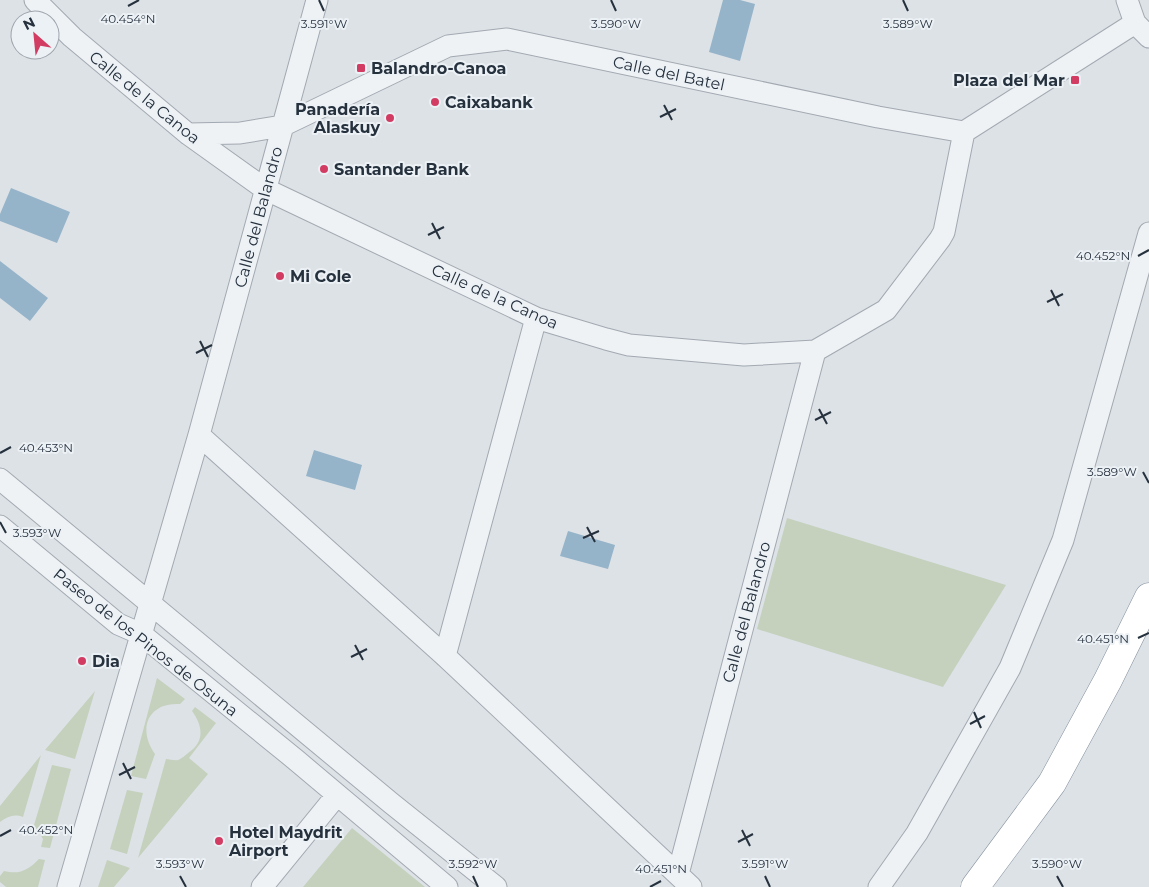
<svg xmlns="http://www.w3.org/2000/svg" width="1149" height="887" font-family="Montserrat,sans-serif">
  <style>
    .green { fill: #c5d1bd }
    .water { fill: #96b4c9 }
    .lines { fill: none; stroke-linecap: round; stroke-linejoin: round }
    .street-casing { stroke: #a2a9b1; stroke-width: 23 }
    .highway-casing { stroke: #84919e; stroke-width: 29 }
    .street { stroke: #eff2f5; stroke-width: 21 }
    .highway { stroke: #fff; stroke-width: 28 }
    .ticks { fill: none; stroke: #26313e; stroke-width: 2 }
    .poi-dot { fill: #d23c63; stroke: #ecf1f5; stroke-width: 2 }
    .labels { text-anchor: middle; stroke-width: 4; stroke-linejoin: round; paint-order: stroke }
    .poi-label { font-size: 16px; font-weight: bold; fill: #26313e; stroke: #ecf1f5; text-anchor: start }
    .street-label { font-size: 16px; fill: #26313e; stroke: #ecf1f5 }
    .ticks-label { font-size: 12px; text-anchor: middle; fill: #26313e; stroke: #ecf1f5; stroke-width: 4; stroke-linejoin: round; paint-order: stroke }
  </style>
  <rect width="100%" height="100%" fill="#dde2e7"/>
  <!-- green -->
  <path class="green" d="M787 518 1006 585 943 687 757 629Z
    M157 678 185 699 180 704C148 702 137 729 155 754L146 779 131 776Z
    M95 691 75 759 45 750Z
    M195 707 216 723 189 758 208 774 138 858 166 759C169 759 175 761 178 760 181 759 186 755 188 753 205 742 203 726 192 711Z
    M41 755 23 817C14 814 8 816 0 822V806Z
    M52 765 71 769 50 848 41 847 43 839 34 825Z
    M127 790 143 793 127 854 110 849Z
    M352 828 425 887H303Z
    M39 859 45 860 38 887H6L0 882V876L4 871C20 875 28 870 39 859Z
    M107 860 130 868 114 887H98Z"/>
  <!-- water -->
  <path class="water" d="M723 0H740L755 4 740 61 709 52Z
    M11 188 70 212 57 243 0 221V214Z
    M0 261 48 298 30 321 0 298Z
    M314 450 362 465 355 490 306 476Z
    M568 531 615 545 608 569 560 556Z"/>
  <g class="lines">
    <!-- street casing -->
    <g class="street-casing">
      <path id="street" d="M35 0 72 37 188 134 265 189 536 318 606 339 629 345 744 355 815 351 886 310 940 239 944 232 964 132
        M1127 0 1135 23 1149 37
        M188 134 240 133 282 126 448 46 507 39 878 117 964 132 1135 23
        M199 435 445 656 691 887
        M0 479 391 803 496 887
        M0 526 118 624 141 634 296 760 447 887
        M445 656 536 318
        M678 874 815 351
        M68 887 199 435 317 0
        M262 887 337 795
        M879 887 917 833 1010 668 1063 540 1149 233"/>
    </g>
    <!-- highway casing -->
    <g class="highway-casing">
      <path id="highway" d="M975 887 1052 783 1108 680 1149 597"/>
    </g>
    <!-- street -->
    <use href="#street" class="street"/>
    <!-- highway -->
    <use href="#highway" class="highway"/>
  </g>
  <!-- ticks -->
  <path class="ticks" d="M319 0 324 11M611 0 616 11M903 0 908 11M128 6 139 0M664 105 672 120M660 117 676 109M432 223 440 239M428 235 444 227M1138 256 1149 250M1051 290 1059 306M1047 302 1063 294M200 341 208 357M196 353 212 345M819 409 827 424M815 420 831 412M0 453 11 447M1143 472 1149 483M0 522 6 533M587 527 595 542M583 538 599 531M1138 638 1149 633M355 645 363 660M351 657 367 649M974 712 981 728M970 724 985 716M123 763 131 779M119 775 135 767M742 830 750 846M0 836 11 830M738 842 753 834M180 876 186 887M473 876 478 887M765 876 770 887M1057 876 1063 887M650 887 661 881"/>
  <!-- markers -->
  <g class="poi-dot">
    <rect x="356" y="63" width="10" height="10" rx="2.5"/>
    <rect x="1070" y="75" width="10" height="10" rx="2.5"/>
    <circle cx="435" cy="102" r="5"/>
    <circle cx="390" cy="118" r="5"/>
    <circle cx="324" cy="169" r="5"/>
    <circle cx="280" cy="276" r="5"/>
    <circle cx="82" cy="661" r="5"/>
    <circle cx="219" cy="841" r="5"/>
  </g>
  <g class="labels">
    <!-- poi labels -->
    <g class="poi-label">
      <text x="371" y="74">Balandro-Canoa</text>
      <text x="1065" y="86" text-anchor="end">Plaza del Mar</text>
      <text x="445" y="108">Caixabank</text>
      <text x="380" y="115" text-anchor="end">Panadería<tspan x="380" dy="18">Alaskuy</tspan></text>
      <text x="334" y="175">Santander Bank</text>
      <text x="290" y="282">Mi Cole</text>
      <text x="92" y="667">Dia</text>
      <text x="229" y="838">Hotel Maydrit<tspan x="229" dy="18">Airport</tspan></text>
    </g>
    <!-- street labels -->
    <g class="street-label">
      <text transform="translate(669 73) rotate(12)" y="6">Calle del Batel</text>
      <text transform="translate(145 97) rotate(39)" y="6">Calle de la Canoa</text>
      <text transform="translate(258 217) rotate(-75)" y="6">Calle del Balandro</text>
      <text transform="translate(495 296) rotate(24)" y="6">Calle de la Canoa</text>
      <text transform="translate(746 612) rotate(-75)" y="6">Calle del Balandro</text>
      <text transform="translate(146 642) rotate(38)" y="6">Paseo de los Pinos de Osuna</text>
    </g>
  </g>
  <g class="ticks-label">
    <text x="128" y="23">40.454°N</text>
    <text x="324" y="28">3.591°W</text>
    <text x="616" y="28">3.590°W</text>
    <text x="908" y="28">3.589°W</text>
    <text x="1103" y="260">40.452°N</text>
    <text x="46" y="452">40.453°N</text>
    <text x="1112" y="476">3.589°W</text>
    <text x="37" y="537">3.593°W</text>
    <text x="1103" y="643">40.451°N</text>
    <text x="46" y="834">40.452°N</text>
    <text x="180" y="868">3.593°W</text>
    <text x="473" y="868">3.592°W</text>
    <text x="765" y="868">3.591°W</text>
    <text x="1057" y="868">3.590°W</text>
    <text x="661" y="873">40.451°N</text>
  </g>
  <!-- north arrow -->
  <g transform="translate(35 35) rotate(333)"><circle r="24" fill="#ecf1f5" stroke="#9da4ac"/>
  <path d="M0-4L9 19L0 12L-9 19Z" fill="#d23c63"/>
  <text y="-8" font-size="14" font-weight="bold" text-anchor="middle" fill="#26313e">N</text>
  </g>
</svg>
